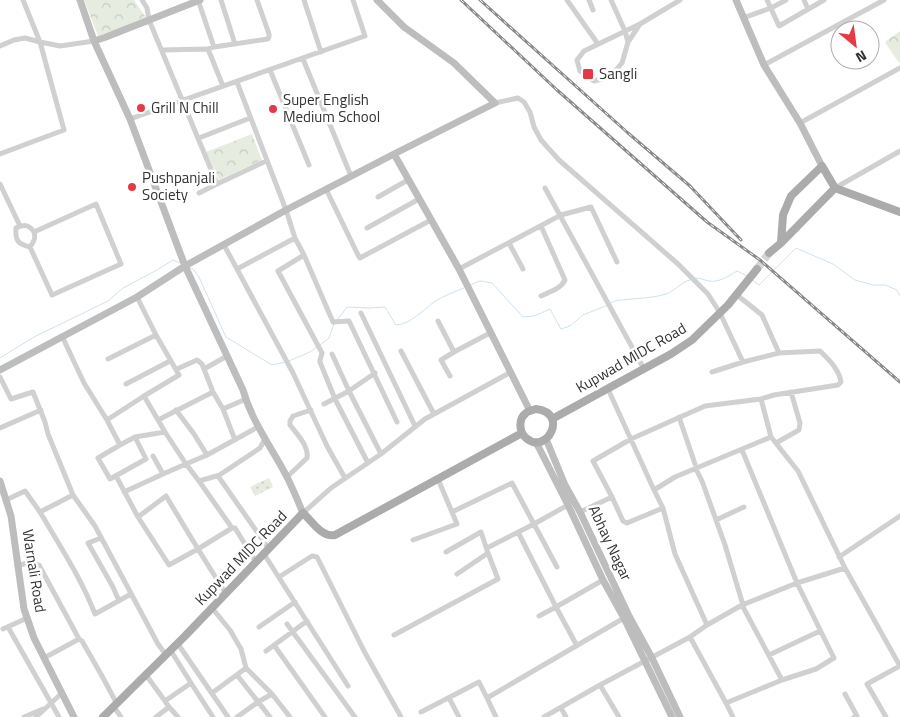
<svg xmlns="http://www.w3.org/2000/svg" width="900" height="717" font-family="'Titillium Web',sans-serif">
  <style>
    .grass { fill: url(#grass-dots) }
    .forest { fill: url(#forest-crowns) }
    .lines { fill: none; stroke-linecap: round; stroke-linejoin: round }
    .stream { stroke: #cfe2ee; stroke-width: 1 }
    .primary-tunnel { stroke: #d6d6d6; stroke-width: 8; stroke-dasharray: 8 4; stroke-linecap: butt }
    .street { stroke: #d0d0d0; stroke-width: 5 }
    .secondary { stroke: #bdbdbd; stroke-width: 7 }
    .primary { stroke: #ababab; stroke-width: 8 }
    .rail-casing { stroke: #888; stroke-width: 3 }
    .rail { stroke: #fff; stroke-width: 1; stroke-dasharray: 4; stroke-linecap: butt }
    .poi-dot { fill: #e63946; stroke: #fff; stroke-width: 2 }
    .labels { text-anchor: middle; stroke-width: 5; stroke-linejoin: round; paint-order: stroke }
    .poi-label { font-size: 15px; fill: #333; stroke: #fff; text-anchor: start }
    .street-label { font-size: 15px; fill: #333; stroke: #fff }
  </style>
  <defs>
    <pattern id="grass-dots" width="8" height="8" patternUnits="userSpaceOnUse" patternTransform="scale(1.25)"><rect width="8" height="8" fill="#e6ecdf"/><path d="M2 2h.1M6 6h.1" fill="none" stroke="#c6cbc0" stroke-width="1.8" stroke-linecap="round"/></pattern>
    <pattern id="forest-crowns" width="20" height="18" patternUnits="userSpaceOnUse" patternTransform="scale(1.25)"><rect width="20" height="18" fill="#e6ecdf"/><path d="M2 6a3 3 0 1 1 6 0M12 15a3 3 0 1 1 6 0" fill="none" stroke="#c6cbc0"/></pattern>
  </defs>
  <rect width="100%" height="100%" fill="#fff"/>
  <!-- grass -->
  <path class="grass" d="M269 478 273 487 255 496 250 487Z"/>
  <!-- forest -->
  <path class="forest" d="M84 0H134L147 19 98 36Z
    M900 31V62L899 63 885 42Z
    M252 134 262 160 219 180 206 152Z"/>
  <g class="lines">
    <!-- stream -->
    <path class="stream" d="M188 267 193 269 199 277 226 337 272 365 285 362
      M696 278C701 278 704 280 709 281 718 283 729 276 737 271L747 276
      M752 280 759 285 796 248 833 264 855 280 873 285H885L897 290 900 296
      M470 285 480 281 492 283 523 317 534 316 550 309 561 329 570 326 583 315 608 305
      M611 303 615 301C632 298 650 299 666 294 675 291 681 282 690 280
      M338 319 347 307 369 308 385 307 396 325C411 324 423 310 434 302 443 296 454 292 464 288
      M320 345 329 338 334 324
      M0 358 34 337 108 301 123 288 157 270 173 260 180 263
      M289 361 310 352 317 347"/>
    <!-- primary-tunnel -->
    <path class="primary-tunnel" d="M757 269 769 253"/>
    <!-- street -->
    <path class="street" d="M142 0 147 8 149 20 217 184 266 161
      M198 0 214 47 208 49 223 86
      M221 0 235 44
      M304 0 321 52
      M567 0 598 44
      M589 0 593 10
      M611 0 625 31 628 42
      M767 0 779 26 824 0
      M804 0 808 9
      M743 18 771 8 786 0
      M640 24 628 42 622 63 611 76 594 81 580 71 577 60 584 51 640 24 680 0
      M0 46 14 40 25 38 40 42 60 46 94 41 93 38
      M214 47 268 39 269 37V34L257 0
      M162 50 208 49
      M303 59 351 176
      M764 65 884 0
      M270 70 309 165
      M237 82 286 210 295 238 237 269
      M495 103 518 98 524 102 530 112 534 127 541 140 559 160 678 264 708 294 720 313 743 362
      M130 119 365 36 353 0
      M800 123 900 68
      M199 138 250 118
      M0 154 64 130 40 42 23 0
      M0 184 20 226
      M545 188 644 369
      M835 188 900 151
      M326 189 358 255 360 258 431 220
      M199 193 217 184
      M378 197 408 180
      M96 204 121 264 52 295 30 247C18 244 15 241 16 228 23 224 29 224 34 232Z
      M367 228 419 199
      M295 238 304 255 278 271 322 353 320 360V362L335 399 368 463
      M509 243 523 269
      M224 245 293 373 327 446 345 478
      M30 247C34 242 36 238 34 232
      M304 255 333 322 349 321 397 422
      M459 269 561 215 591 207 617 262
      M541 296C549 292 561 289 565 280L541 226
      M137 297 156 335 179 375 144 396
      M361 313 415 426
      M438 321 454 352 490 333
      M62 336 84 383 107 420 120 445 135 437 165 432 144 396 107 420
      M401 351 434 414
      M332 354 349 391 381 454
      M108 359 156 335
      M204 369 227 356
      M712 372 743 362 779 353 762 315 737 295
      M450 376 441 360 454 352
      M0 377 11 399 33 392 45 422 48 434 73 495 95 526 158 644 166 655
      M126 384 170 361
      M608 389 654 490
      M213 392 223 409 246 399
      M324 404 349 391 375 373
      M223 409 235 440
      M176 410 194 434 207 455
      M679 417 695 464
      M158 420 213 392 202 364 197 360 177 369
      M0 428 41 410
      M265 439 260 448 218 476 269 549
      M776 443 799 430 800 423 791 392
      M120 445 98 458 110 479 146 459 135 437
      M742 450 797 583 834 658 816 669 782 680
      M696 469 702 481 725 545 743 605
      M163 474 186 464 165 432
      M116 476 138 517
      M287 477 307 458C309 446 297 434 290 425V421L293 416 311 410
      M199 481 220 475
      M124 492 163 474 153 456
      M166 496 198 549 169 565 138 517Z
      M6 500 25 491 40 512 73 495
      M663 508 627 523 623 521 612 497 593 461 631 439 705 406 761 399 774 395 838 385 841 382C839 369 829 360 820 351L779 353
      M40 512C60 546 81 578 95 614L131 594
      M452 512 512 483 534 524 487 548
      M580 512 612 497
      M303 513 331 488 381 454 425 419 511 372
      M716 520 744 507
      M232 528 199 481 186 464 207 455 258 427
      M518 532 556 607 539 616
      M101 538 88 543 113 587 119 601
      M413 540 457 524 438 479
      M446 552 481 532 488 553 457 574
      M264 554 348 686
      M839 557 900 516
      M17 566 30 562 39 565 79 639 82 641 102 676 117 704
      M557 567 534 524 568 505
      M845 568 900 666
      M279 577 312 556 317 557 364 651 401 717
      M226 594 198 549 232 528H235L256 562
      M212 608 230 630 241 649 246 668 272 694 258 702 237 717
      M287 624 355 717
      M707 625 675 554 663 508 654 490 675 477 771 437
      M8 627 59 717
      M259 627 295 602
      M3 629 27 618
      M394 635 498 579 488 553
      M690 637 726 703 782 680 742 605
      M178 644 228 717
      M576 644 556 607 603 580
      M274 645 325 717
      M266 651 307 621
      M769 655 820 631
      M44 658 79 639
      M146 675 165 701
      M237 675 270 717
      M191 683 213 717
      M600 685 619 717
      M212 693 246 668
      M272 694 290 717
      M845 694 857 716 854 717
      M449 698 459 717
      M487 698 496 717
      M726 703 733 717
      M114 707 121 717
      M169 707 178 717
      M561 708 566 717
      M421 712 479 682 487 698 624 618
      M24 717 43 709
      M36 717 62 693
      M156 717 169 707 165 701 191 683 171 651
      M544 717 600 685 690 637 707 625 742 605 797 583 845 568 798 471 771 437 761 399
      M886 717 867 684 900 666"/>
    <!-- secondary -->
    <path class="secondary" d="M80 0 94 41 130 119 185 266 243 390C252 422 272 448 287 477 293 489 298 501 303 513
      M377 0 404 27 454 63 495 103 394 154 459 269 530 411
      M736 0 764 65 800 123 822 166
      M94 41 106 37 200 0
      M0 370 137 297 185 266 286 210 394 154
      M546 439 565 485 580 512 629 616 652 658 680 717
      M536 442 568 505 603 580 624 618 672 717
      M0 481 11 516 24 609 34 638 74 717"/>
    <!-- primary -->
    <path class="primary" d="M781 243 835 188
      M769 253 781 243 783 215 791 196 822 166 835 188 900 212
      M536 409C570 413 546 456 526 438 519 432 518 419 526 413 528 411 533 410 536 409Z
      M552 419 671 354 692 340 728 305 757 269
      M103 717 185 636 303 513C312 521 322 538 335 535L522 433"/>
    <!-- rail casing -->
    <g class="rail-casing">
      <path id="rail" d="M461 0 557 90 707 222 760 260 900 382
        M480 0 628 133 690 186 741 240"/>
    </g>
    <!-- rail -->
    <use href="#rail" class="rail"/>
  </g>
  <!-- markers -->
  <g class="poi-dot">
    <rect x="582" y="68" width="12" height="12" rx="2.5"/>
    <circle cx="141" cy="108" r="5"/>
    <circle cx="273" cy="109" r="5"/>
    <circle cx="132" cy="187" r="5"/>
  </g>
  <g class="labels">
    <!-- poi labels -->
    <g class="poi-label">
      <text x="599" y="79">Sangli</text>
      <text x="283" y="105">Super English<tspan x="283" dy="17">Medium School</tspan></text>
      <text x="151" y="113">Grill N Chill</text>
      <text x="142" y="183">Pushpanjali<tspan x="142" dy="17">Society</tspan></text>
    </g>
    <!-- street labels -->
    <g class="street-label">
      <text transform="translate(631 358) rotate(-30)" y="5">Kupwad MIDC Road</text>
      <text transform="translate(610 543) rotate(65)" y="5">Abhay Nagar</text>
      <text transform="translate(241 558) rotate(-46)" y="5">Kupwad MIDC Road</text>
      <text transform="translate(34 571) rotate(81)" y="5">Warnali Road</text>
    </g>
  </g>
  <!-- north arrow -->
  <g transform="translate(855 45) rotate(151)"><circle r="24" fill="#ffffff" stroke="#adadad"/>
  <path d="M0-4L9 19L0 12L-9 19Z" fill="#e63946"/>
  <text y="-8" font-size="14" font-weight="bold" text-anchor="middle" fill="#333333">N</text>
  </g>
</svg>
